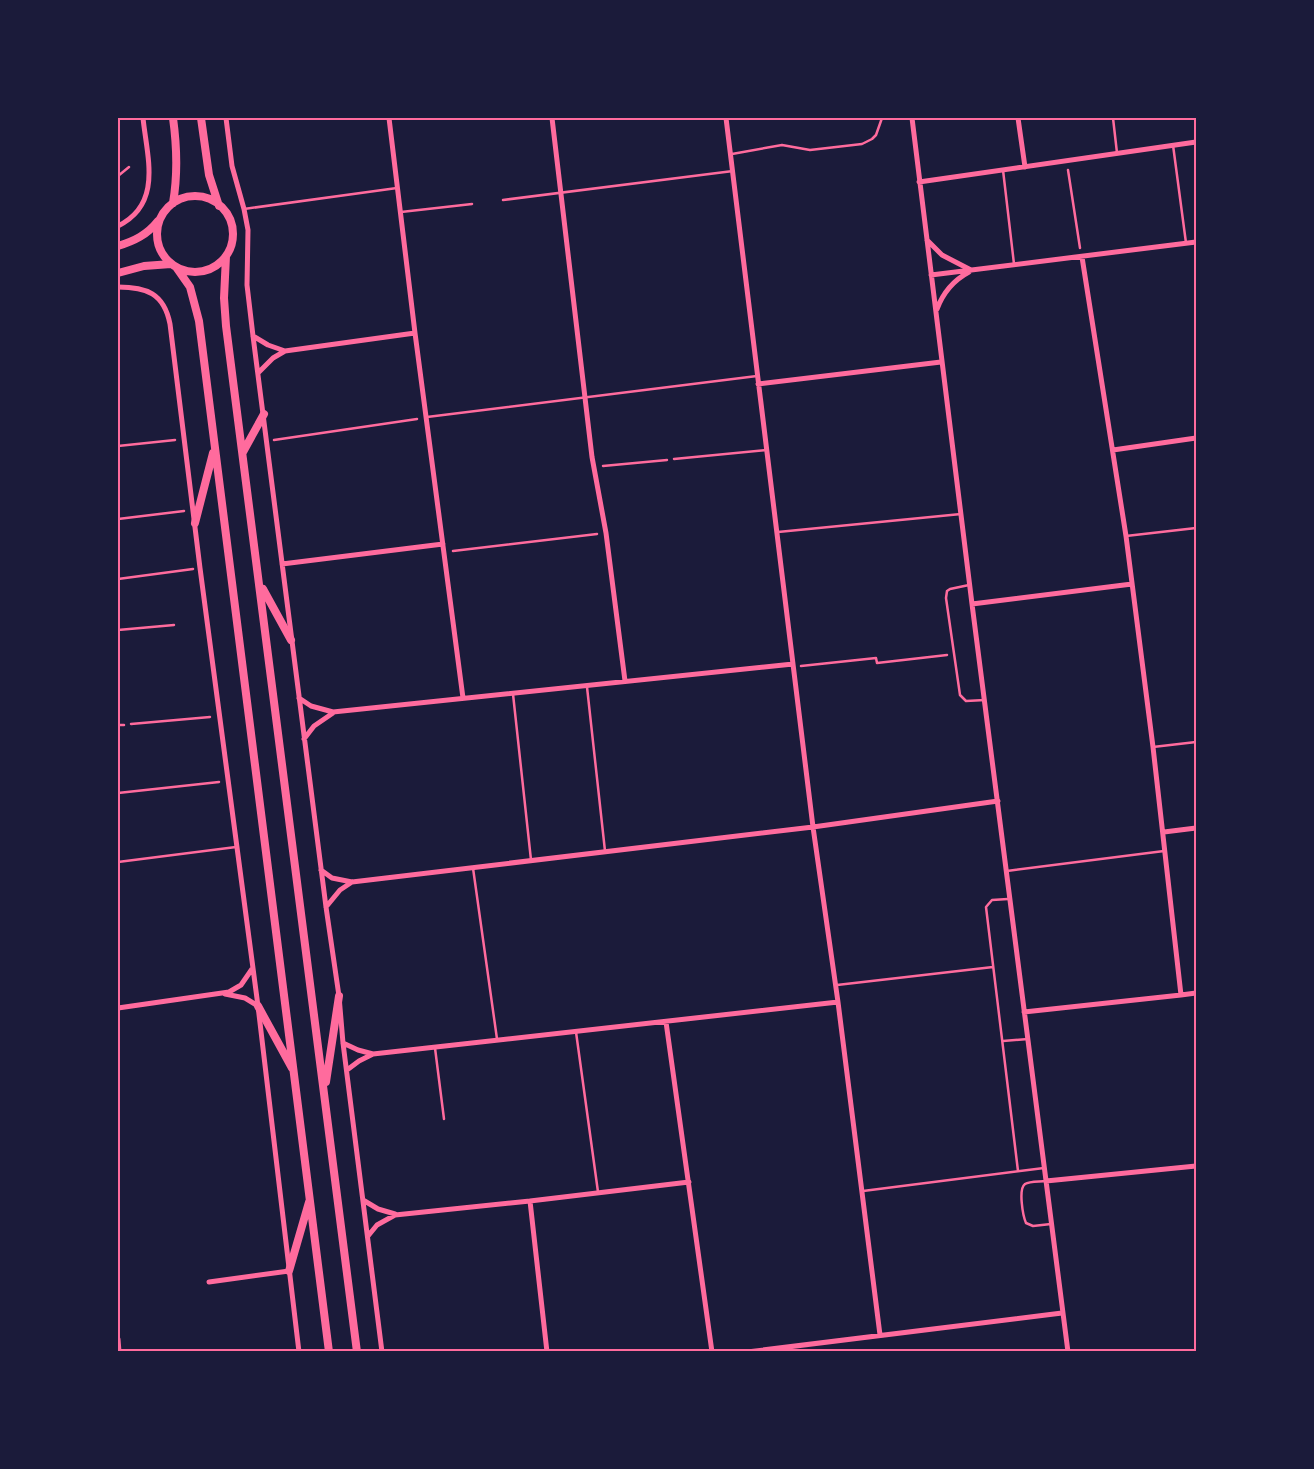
<svg xmlns="http://www.w3.org/2000/svg" width="1314" height="1469" font-family="Mulish,sans-serif">
  <style>
    .lines { fill: none; stroke-linecap: round; stroke-linejoin: round }
    .path { stroke: #ff6b9d; stroke-width: 2.5 }
    .service { stroke: #ff6b9d; stroke-width: 2.5 }
    .minor { stroke: #ff6b9d; stroke-width: 5 }
    .secondary { stroke: #ff6b9d; stroke-width: 8 }
    .neatline { fill: none; stroke: #ff6b9d; stroke-width: 2 }
  </style>
  <rect width="100%" height="100%" fill="#1b1b3a"/>
  <g class="lines">
    <!-- path -->
    <path class="path" d="M1068 170 1080 248
      M274 440 417 419
      M118 446 175 440
      M603 466 667 460
      M118 519 184 511
      M453 551 597 534
      M118 579 193 569
      M801 666 876 658 877 663 947 655
      M131 724 210 717
      M118 793 219 782"/>
    <!-- service -->
    <path class="service" d="M1113 118 1117 153
      M1173 145 1186 243
      M732 154 782 145 810 150 862 144 872 139 876 135 882 118
      M1003 170 1014 264
      M118 176 129 167
      M503 200 733 171
      M244 209 397 188
      M401 212 472 204
      M427 417 757 376
      M674 459 766 450
      M778 532 961 514
      M1126 536 1196 528
      M969 585 950 589 947 591 946 598 960 695 966 701 985 700
      M118 630 174 625
      M587 687 605 851
      M513 694 531 860
      M118 725H124
      M1153 747 1196 742
      M118 862 236 847
      M473 868 497 1039
      M1007 871 1164 851
      M1008 899 992 900 986 907 1018 1171
      M837 985 993 967
      M576 1032 598 1192
      M1003 1041 1028 1039
      M435 1048 444 1119
      M1046 1181C1040 1182 1030 1181 1025 1184 1018 1189 1023 1216 1026 1223L1033 1226 1051 1224
      M863 1191 1044 1168"/>
    <!-- minor -->
    <path class="minor" d="M226 118 232 166 244 209 248 230 247 285 253 336 326 907 339 996 343 1043 382 1352
      M389 118 415 333 463 698
      M552 118 592 457 606 533 625 681
      M726 118 813 827 838 1002 880 1335
      M912 118 972 604 1068 1352
      M1018 118 1025 167
      M919 182 1196 142
      M118 226C163 204 147 157 143 118
      M927 240 942 255 969 269
      M931 275 1196 242
      M118 287C146 287 164 293 170 324L200 568 258 1006 299 1352
      M937 309C943 293 954 280 969 272
      M253 336 268 345 285 351 415 333
      M258 373 273 358 285 351
      M758 384 941 362
      M1113 450 1196 438
      M282 564 443 544
      M972 604 1132 584
      M299 698 311 706 333 712 793 664
      M304 739 314 726 333 713
      M1164 832 1196 828
      M321 870 332 878 352 882 813 827 998 801
      M326 907 340 890 352 882
      M225 994 245 998 258 1006
      M1181 995 1196 993
      M118 1008 229 992 241 985 252 969
      M1024 1012 1181 995 1153 747 1126 536 1082 257
      M666 1022 712 1352
      M343 1043 358 1050 373 1054 838 1002
      M347 1070 359 1061 373 1054
      M1046 1181 1196 1166
      M363 1200 378 1209 395 1214
      M530 1201 547 1352
      M368 1236 377 1225 395 1215 530 1201 689 1182
      M209 1282 289 1271
      M118 1339 119 1352
      M747 1352 1062 1313"/>
    <!-- secondary -->
    <path class="secondary" d="M173 118C177 147 178 174 173 203
      M201 118 209 175 219 206
      M157 234a38 38 0 1 1 76 0a38 38 0 1 1-76 0Z
      M118 246C134 241 147 235 158 221
      M226 256 224 298 226 326 357 1352
      M176 267 190 287 199 321 329 1352
      M118 273 144 266 171 264
      M243 452 264 414
      M195 523 213 453
      M263 589 291 640
      M258 1006 292 1068
      M326 1082 339 996
      M289 1271 309 1202"/>
  </g>
  <!-- border -->
  <rect width="1314" height="1469" fill="none" stroke="#1b1b3a" stroke-width="238"/>
  <rect x="119" y="119" width="1076" height="1231" class="neatline"/>
</svg>
